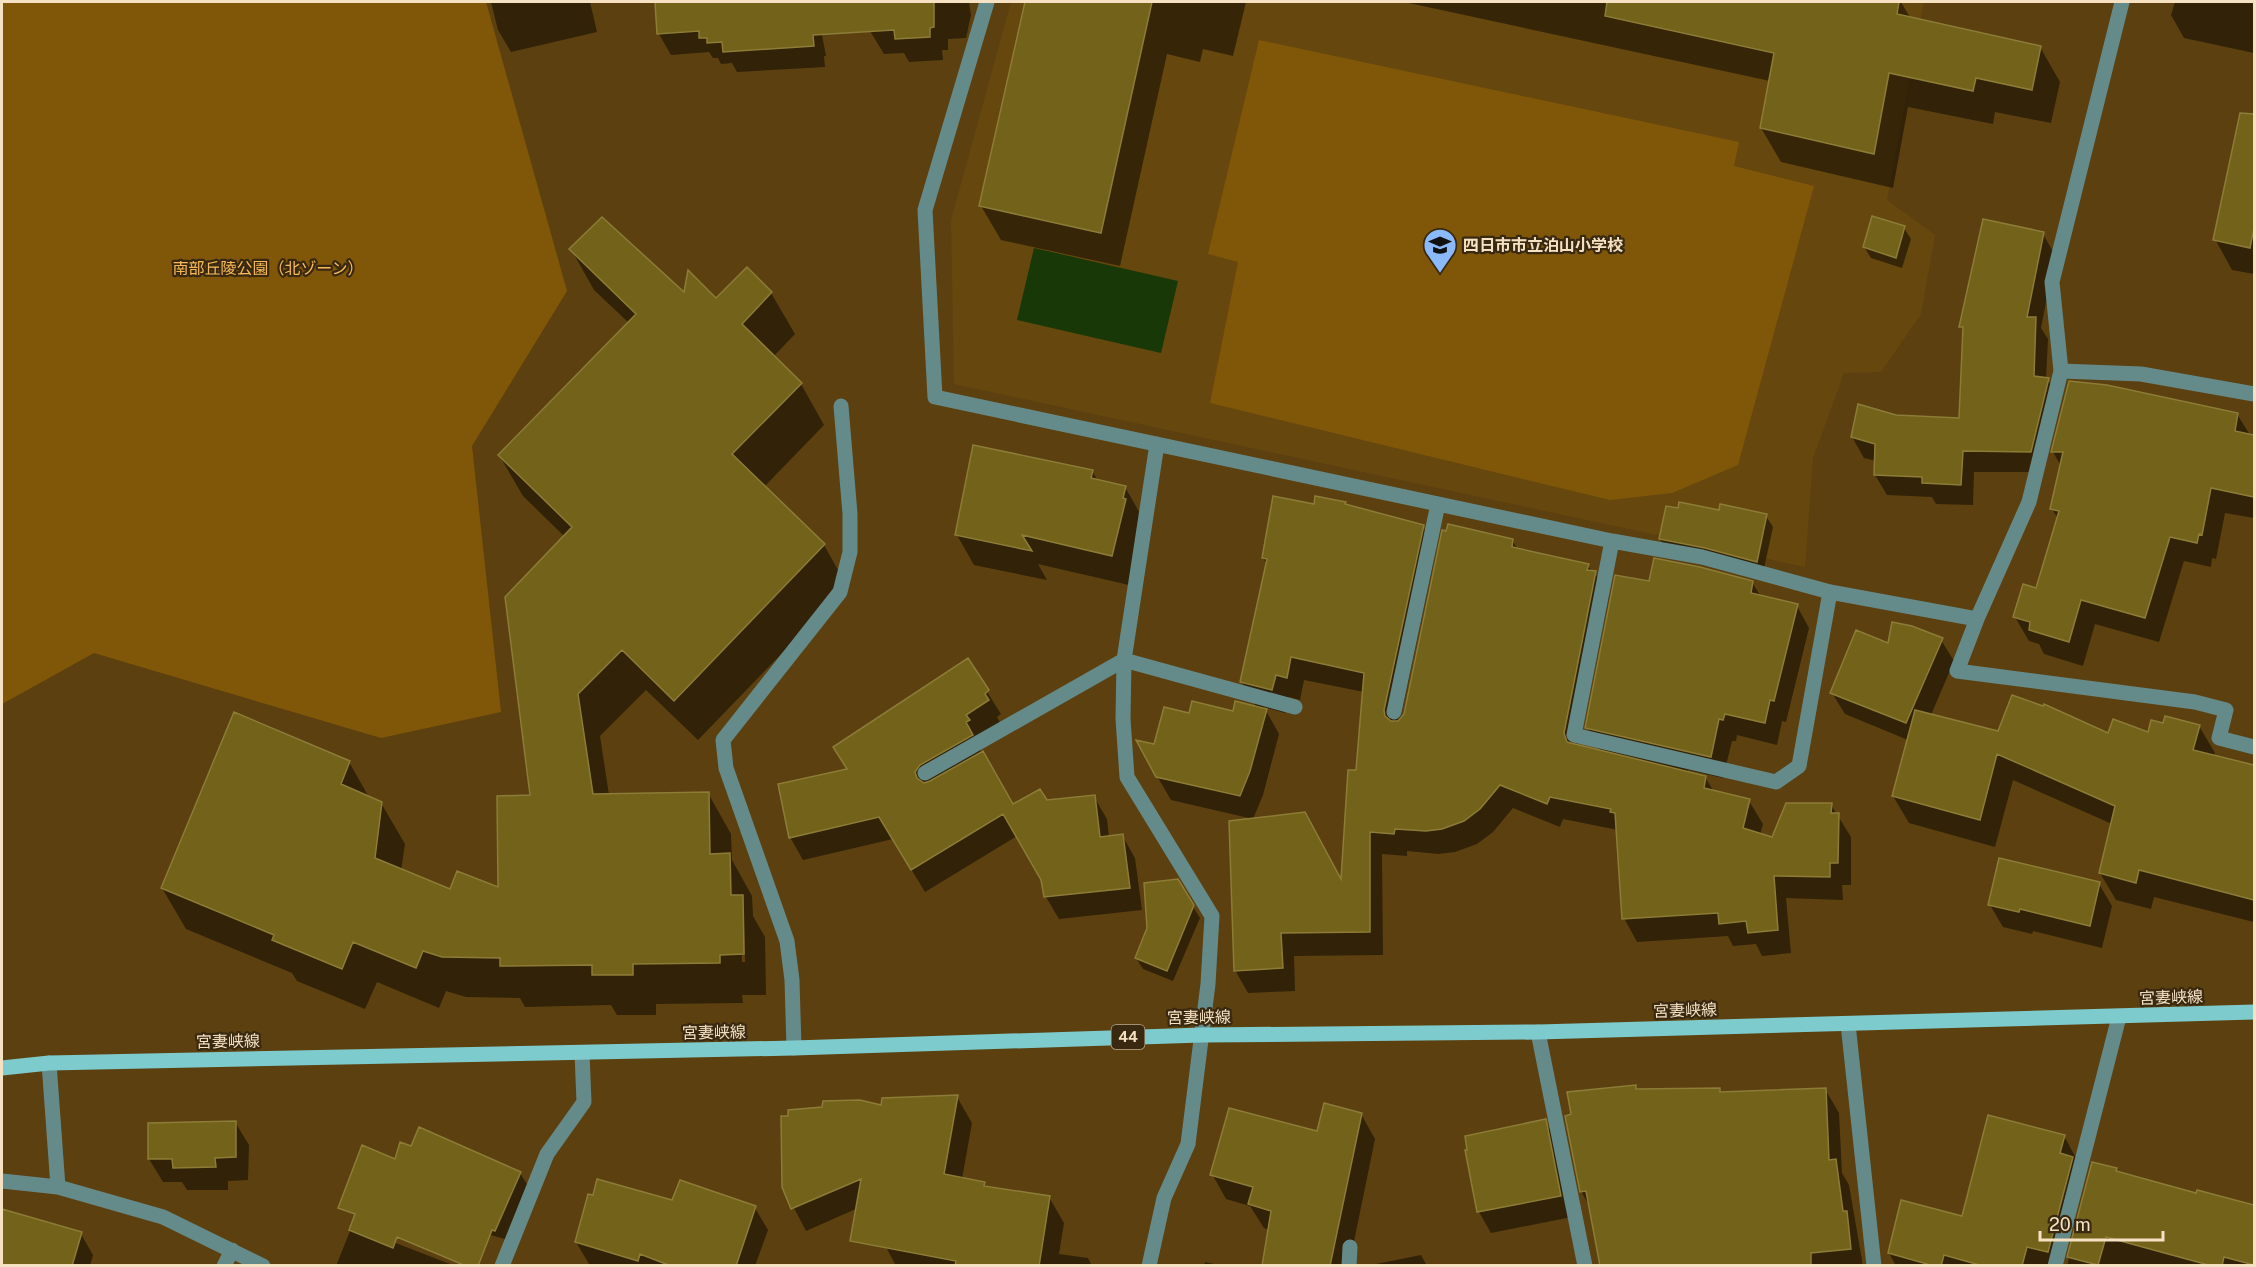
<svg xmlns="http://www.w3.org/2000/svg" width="2256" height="1267" font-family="'Public Sans','Noto Sans JP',sans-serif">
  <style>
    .built { fill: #66470e }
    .green { fill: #805708 }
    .water { fill: #193807 }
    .shadow { fill: #0007; fill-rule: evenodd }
    .building { fill: #72621a; stroke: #8c7c37; stroke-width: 1.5 }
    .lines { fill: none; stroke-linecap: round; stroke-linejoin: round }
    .minor { stroke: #658a8a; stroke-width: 15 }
    .major { stroke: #7dcbcc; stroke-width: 15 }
    .labels { text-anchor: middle; stroke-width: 4.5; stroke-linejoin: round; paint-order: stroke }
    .shield { fill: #392910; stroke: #bdaa8d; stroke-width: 1.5 }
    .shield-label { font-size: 15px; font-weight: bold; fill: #f6e1c3 }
    .poi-label { font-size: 16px; font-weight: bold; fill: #f6e1c3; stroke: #392910; text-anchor: start }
    .park-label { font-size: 16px; fill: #f8ba59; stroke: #392910 }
    .street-label { font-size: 16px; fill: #f6e1c3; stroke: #392910 }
  </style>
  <rect width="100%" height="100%" fill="#5c4010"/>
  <!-- built -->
  <path class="built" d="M1011 2H1924L1887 200 1935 235 1921 314 1881 372 1844 373 1813 458 1805 567 954 384 951 220Z"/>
  <!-- green -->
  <path class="green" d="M2 2H486L567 291 472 446 501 712 381 738 94 653 2 704Z
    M1259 40 1739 142 1734 166 1814 186 1738 465 1672 493 1610 500 1210 403 1238 262 1208 254Z"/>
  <!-- water -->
  <path class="water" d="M1034 248 1178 281 1161 353 1017 320Z"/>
  <!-- shadow -->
  <path class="shadow" d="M491 2H590L597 32 511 52 498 30Z
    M656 2H813L817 9 826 56H824L825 67 737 72 732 63 721 64 718 58H713L709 52 671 55 659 34Z
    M866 2H969L971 15 966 38 948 39V50H942L943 60 909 62 904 53 884 54 870 31Z
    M1040 2H1246L1233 56 1203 49 1200 62 1167 54 1120 266 1001 240 981 206 1034 28Z
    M1404 2H1901L1911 19 2040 47 2060 82 2051 123 1995 112 1993 124 1908 107 1893 188 1781 162 1761 128 1770 81Z
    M2175 2H2254V53L2184 38 2171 15Z
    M2232 158 2254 162V274L2232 270 2215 239Z
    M1904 228 1911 239 1902 268 1871 258 1864 247Z
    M2043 234 2055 255 2041 328 2048 339 2046 379 2048 380 2060 400 2043 472H1974L1973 505 1936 504 1932 497 1887 495 1875 475 1876 461 1864 458 1852 437 1896 416 1961 419 1964 332 1961 326Z
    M571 249 685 295 716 301 747 269 771 293 795 334 773 357 801 384 824 425 764 487 824 545 847 586 698 740 646 690 600 736 609 795 708 793 731 834 732 860 752 896 753 916 765 937 766 995H742L743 1003 656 1004V1015H617L611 1005 525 1007 520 998 466 997 446 991 439 1008 377 982 365 1009 297 981 292 973 186 929 162 888 349 762 370 799 381 803 405 844 401 871 451 891 500 889 532 796 565 537 523 496 499 455 629 323 594 290ZM741 913 744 916 745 962H742Z
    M2237 414 2250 435 2254 436V518L2225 513 2216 559 2212 558 2211 567 2184 561 2159 642 2095 624 2083 666 2044 654 2039 644 2029 641 2015 617 2037 590 2058 519 2052 509 2061 466 2053 452Z
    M1092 471 1098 481 1125 487 1142 517 1129 585 1038 564 1047 580 974 565 957 535Z
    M1345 503 1346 506 1423 527 1436 550 1400 721 1512 540 1518 550 1588 565 1592 572 1595 573 1609 596 1579 746 1601 752 1587 727 1650 583 1752 582 1761 597 1797 606 1809 628 1786 722 1782 721 1777 745 1737 735 1736 741H1732L1723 778 1688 770 1687 773 1705 777 1714 792 1749 801 1763 824 1760 835 1773 839 1831 805 1851 837V885H1842L1843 900 1786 898 1791 953 1762 956 1756 944 1733 946 1728 936 1637 942 1624 918 1618 830 1563 819 1560 827 1513 808 1493 832 1477 844 1455 852 1439 854 1407 851V856L1382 854 1383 955 1294 956 1295 991 1248 993 1235 970 1342 883 1358 772 1364 692 1304 680 1300 700 1289 697 1285 713 1264 707 1279 734 1263 795 1253 819 1171 800 1157 776 1156 746 1190 714 1234 713 1257 708 1241 681 1267 564 1263 558 1315 506Z
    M1720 512 1766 516 1773 527 1763 573 1667 550 1660 539Z
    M1941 640 1954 661 1931 715 1999 733 2109 735 2149 734 2164 725 2199 726 2215 753 2214 756 2254 767V922L2154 897 2151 909 2116 900 2100 873 2112 824 2013 780 1995 847 1909 823 1893 796 1908 740 1845 714 1832 693 1889 645Z
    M967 660 1001 714 997 717 1001 724 978 746 1013 806 1094 797 1107 819 1109 837 1122 835 1135 858 1142 910 1059 919 1046 897 1042 879 1017 836 925 892 893 839 803 860 790 837 848 771Z
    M1177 881 1200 918 1173 981 1143 969 1136 958Z
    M2099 884 2112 906 2102 948 2033 931 2032 934 2003 927 1990 905Z
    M1635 1087 1637 1090H1719L1721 1093 1825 1089 1839 1113 1842 1173 1849 1185 1863 1266H1602L1590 1207 1581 1191Z
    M957 1097 972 1123 962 1179 984 1183 987 1187 1049 1197 1064 1223 1059 1254 1088 1258 1092 1266H896L886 1247Z
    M860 1102 867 1204 806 1231 783 1187Z
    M1361 1114 1375 1139 1349 1266H1263L1269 1230 1264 1228 1250 1206 1226 1199 1212 1174Z
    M1545 1121 1557 1142 1572 1217 1491 1233 1479 1212 1467 1152Z
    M235 1122 249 1145 248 1180 228 1181V1190H187L182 1182H163L149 1159Z
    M2064 1136 2076 1158 2063 1266H1896L1889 1253 1963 1218Z
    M396 1161 520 1173 533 1194 512 1241 363 1199Z
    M2093 1163 2116 1169 2118 1173 2197 1195 2198 1192 2254 1207V1266H2067Z
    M673 1202 755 1208 768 1230 755 1266H594L589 1264 576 1242Z
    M7 1212 81 1234 93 1255 90 1266H2V1230Z
    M352 1226 455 1266H336Z
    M1421 1255 1427 1266H1366Z
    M1205 1262 1223 1266H1204Z"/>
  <!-- building -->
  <path class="building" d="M655 2H934V27L930 28V37L895 39 894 30 813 35 814 46 723 52 722 42 707 43V38H699V31L657 34Z
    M1025 2H1152L1101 233 979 206Z
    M1607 2H1899L1897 14 2041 46 2032 90 1976 78 1973 91 1889 73 1874 154 1760 128 1774 53 1605 16Z
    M2240 113 2254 114V228L2250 248 2213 240Z
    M1872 216 1905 226 1896 258 1863 247Z
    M602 217 684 292 688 270 716 298 747 267 772 292 742 324 802 383 732 454 825 544 674 701 622 650 578 694 593 794 709 792 710 854 730 853 731 895H743L744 954 720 955V963L633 964V975H592V965L500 966V958L442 957 423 951 416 968 353 942 342 969 272 940 274 935 161 888 234 712 350 761 341 784 382 802 375 858 450 889 457 871 498 887 497 796 530 795 505 597 572 527 498 455 636 314 569 249Z
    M1983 219 2044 232 2027 317H2036L2034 376 2049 378 2031 452 1963 451 1961 485 1922 483V477L1874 475 1875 444 1851 437 1858 404 1896 415 1959 418 1963 327H1959Z
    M2069 381 2107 385 2238 413 2235 431 2254 435V497L2211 488 2202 535 2199 534 2197 543 2170 537 2145 618 2081 600 2069 642 2029 630 2030 622 2013 617 2023 584 2036 588 2059 511 2050 509 2063 452H2051Z
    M973 445 1093 470 1091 478 1126 486 1123 498 1126 499 1112 556 1022 535 1032 551 955 535Z
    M1273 496 1314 504 1315 496 1346 502 1345 504 1424 525 1384 710 1385 716 1391 721H1398L1404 714 1442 530 1446 531 1448 524 1513 539 1512 547 1589 564 1587 570 1596 571 1564 733 1567 742 1706 776 1704 788 1750 799 1743 828 1772 837 1786 803H1832L1831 813H1839L1838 863H1830V877L1774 876 1778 930 1748 933 1746 921 1719 924 1718 913 1622 919 1615 813 1610 812 1611 809 1550 797 1547 804 1500 785 1480 809 1464 821 1442 829 1426 831 1395 829 1394 834 1370 832V932L1281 933 1283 968 1234 971 1229 821 1305 812 1341 879 1348 770H1356L1364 673 1291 657 1287 678 1276 675 1272 690 1240 682 1267 559 1262 558Z
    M1679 502 1719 510 1720 504 1767 514 1757 562 1705 548 1659 539 1666 506 1678 508Z
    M1654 558 1700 567 1753 581 1751 593 1798 604 1774 701 1770 700 1765 723 1725 714 1723 720 1719 719 1711 757 1585 728 1615 575 1649 581Z
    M1892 622 1912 626 1943 638 1906 723 1830 693 1856 630 1888 643Z
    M968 658 989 690 985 694 989 700 966 715 970 720 966 722 973 735 920 765 915 772 917 778 924 783 930 781 983 751 1013 804 1040 789 1047 800 1095 795 1100 837 1123 834 1130 888 1044 897 1041 880 1003 814 911 870 879 817 789 838 778 784 847 769 833 747Z
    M2012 695 2043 706 2044 704 2108 733 2113 719 2148 732 2151 720 2163 723 2165 716 2200 725 2193 750 2254 765V900L2139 870 2136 883 2099 873 2115 806 1997 754 1980 820 1892 796 1915 710 1998 731Z
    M1192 701 1233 711 1235 701 1267 709 1250 771 1240 796 1156 777 1136 740 1154 744 1164 707 1189 713Z
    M1999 858 2100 882 2090 926 2020 909 2019 912 1988 905Z
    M1178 879 1194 905 1167 971 1135 958 1147 928 1144 883Z
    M1636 1085V1089L1720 1088V1092L1826 1088 1829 1160 1836 1159 1843 1211H1847L1851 1249 1811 1253V1266H1600L1586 1191 1580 1192 1565 1116 1571 1114 1567 1092Z
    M958 1095 944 1174 985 1182 984 1186 1050 1196 1039 1266H955L956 1261 850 1241 861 1179 791 1209 782 1187 781 1116H788V1110L822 1107 823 1101 860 1100 881 1105 882 1098Z
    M1324 1103 1362 1113 1330 1266H1262L1271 1211 1248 1204 1253 1187 1210 1175 1229 1108 1317 1131Z
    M1988 1115 2065 1135 2060 1153 2073 1157 2048 1252 2027 1247 2022 1266H1983L1944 1255 1941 1266H1934L1888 1253 1901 1200 1962 1216Z
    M1546 1119 1561 1196 1477 1212 1465 1150H1467L1465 1136Z
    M236 1121V1157L215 1158 216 1167 173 1168 172 1159H148V1123Z
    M419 1127 521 1172 495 1231 492 1230 478 1266H466L397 1237 393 1248 349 1230 355 1214 338 1208 362 1145 395 1159 400 1142 411 1146Z
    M2092 1162 2117 1168 2116 1171 2196 1193 2197 1190 2254 1205V1265L2224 1257 2222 1266H2212L2106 1237 2098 1265 2067 1257Z
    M597 1179 672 1200 680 1180 756 1206 736 1266H671L640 1254 638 1261 575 1242 588 1194 593 1195Z
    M2 1209 82 1232 72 1266H2Z"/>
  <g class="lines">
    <!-- minor -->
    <path class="minor" d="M987 2 925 210 935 397 1612 541 1702 557 1830 592 1977 619 2029 502 2061 371 2052 282 2122 2
      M2061 371 2141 374 2254 394
      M1612 541 1574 735 1776 782 1799 766 1830 592
      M1977 619 1957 671 2195 702 2226 710 2219 738 2254 747
      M1394 712 1438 504
      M925 773 1124 660 1295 707
      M1848 1024 1874 1266
      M1538 1032 1585 1266
      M794 1048 792 980 787 941 726 768 723 740 840 592 850 552V514L841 406
      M49 1063 58 1187
      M2 1181 58 1187 163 1217 263 1266
      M224 1266 232 1250
      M502 1266 547 1154 584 1102 582 1053
      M1149 1266 1164 1198 1188 1144 1208 984 1212 916 1127 777 1123 719 1124 660 1157 444
      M1349 1266 1350 1247
      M2055 1266 2119 1017"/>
    <!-- major -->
    <path class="major" d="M2 1068 49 1063 794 1048 1202 1035 1538 1032 2254 1012"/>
  </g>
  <!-- icons -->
  <defs>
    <g id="school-pin" transform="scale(1.725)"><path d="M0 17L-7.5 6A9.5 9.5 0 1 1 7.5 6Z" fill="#8abafc" stroke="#392910"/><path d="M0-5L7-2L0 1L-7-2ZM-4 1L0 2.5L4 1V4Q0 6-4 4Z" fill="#111"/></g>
  </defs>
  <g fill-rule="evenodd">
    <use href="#school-pin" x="1440" y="245"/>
  </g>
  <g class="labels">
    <!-- shield labels -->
    <rect class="shield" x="1111.5" y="1025" width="33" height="24" rx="4.5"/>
    <g class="shield-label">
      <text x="1128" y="1042">44</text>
    </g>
    <!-- poi labels -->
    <g class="poi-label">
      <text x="1463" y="251">四日市市立泊山小学校</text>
    </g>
    <!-- park labels -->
    <g class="park-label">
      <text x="268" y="274">南部丘陵公園（北ゾーン）</text>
    </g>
    <!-- street labels -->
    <g class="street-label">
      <text transform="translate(2171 997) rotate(-2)" y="6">宮妻峡線</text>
      <text transform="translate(1685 1010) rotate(-2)" y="6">宮妻峡線</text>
      <text transform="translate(1199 1017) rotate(-1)" y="6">宮妻峡線</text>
      <text transform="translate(714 1032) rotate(-1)" y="6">宮妻峡線</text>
      <text transform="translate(228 1041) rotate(-1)" y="6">宮妻峡線</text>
    </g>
  </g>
  <!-- border -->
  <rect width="2256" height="1267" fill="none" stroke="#f6e1c3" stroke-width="6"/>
  <!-- scale -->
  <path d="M2040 1231v9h123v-9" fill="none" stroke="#f6e1c3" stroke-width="3"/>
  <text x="2049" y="1231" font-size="18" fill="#f6e1c3" stroke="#392910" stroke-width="4.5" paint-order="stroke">20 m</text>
</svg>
